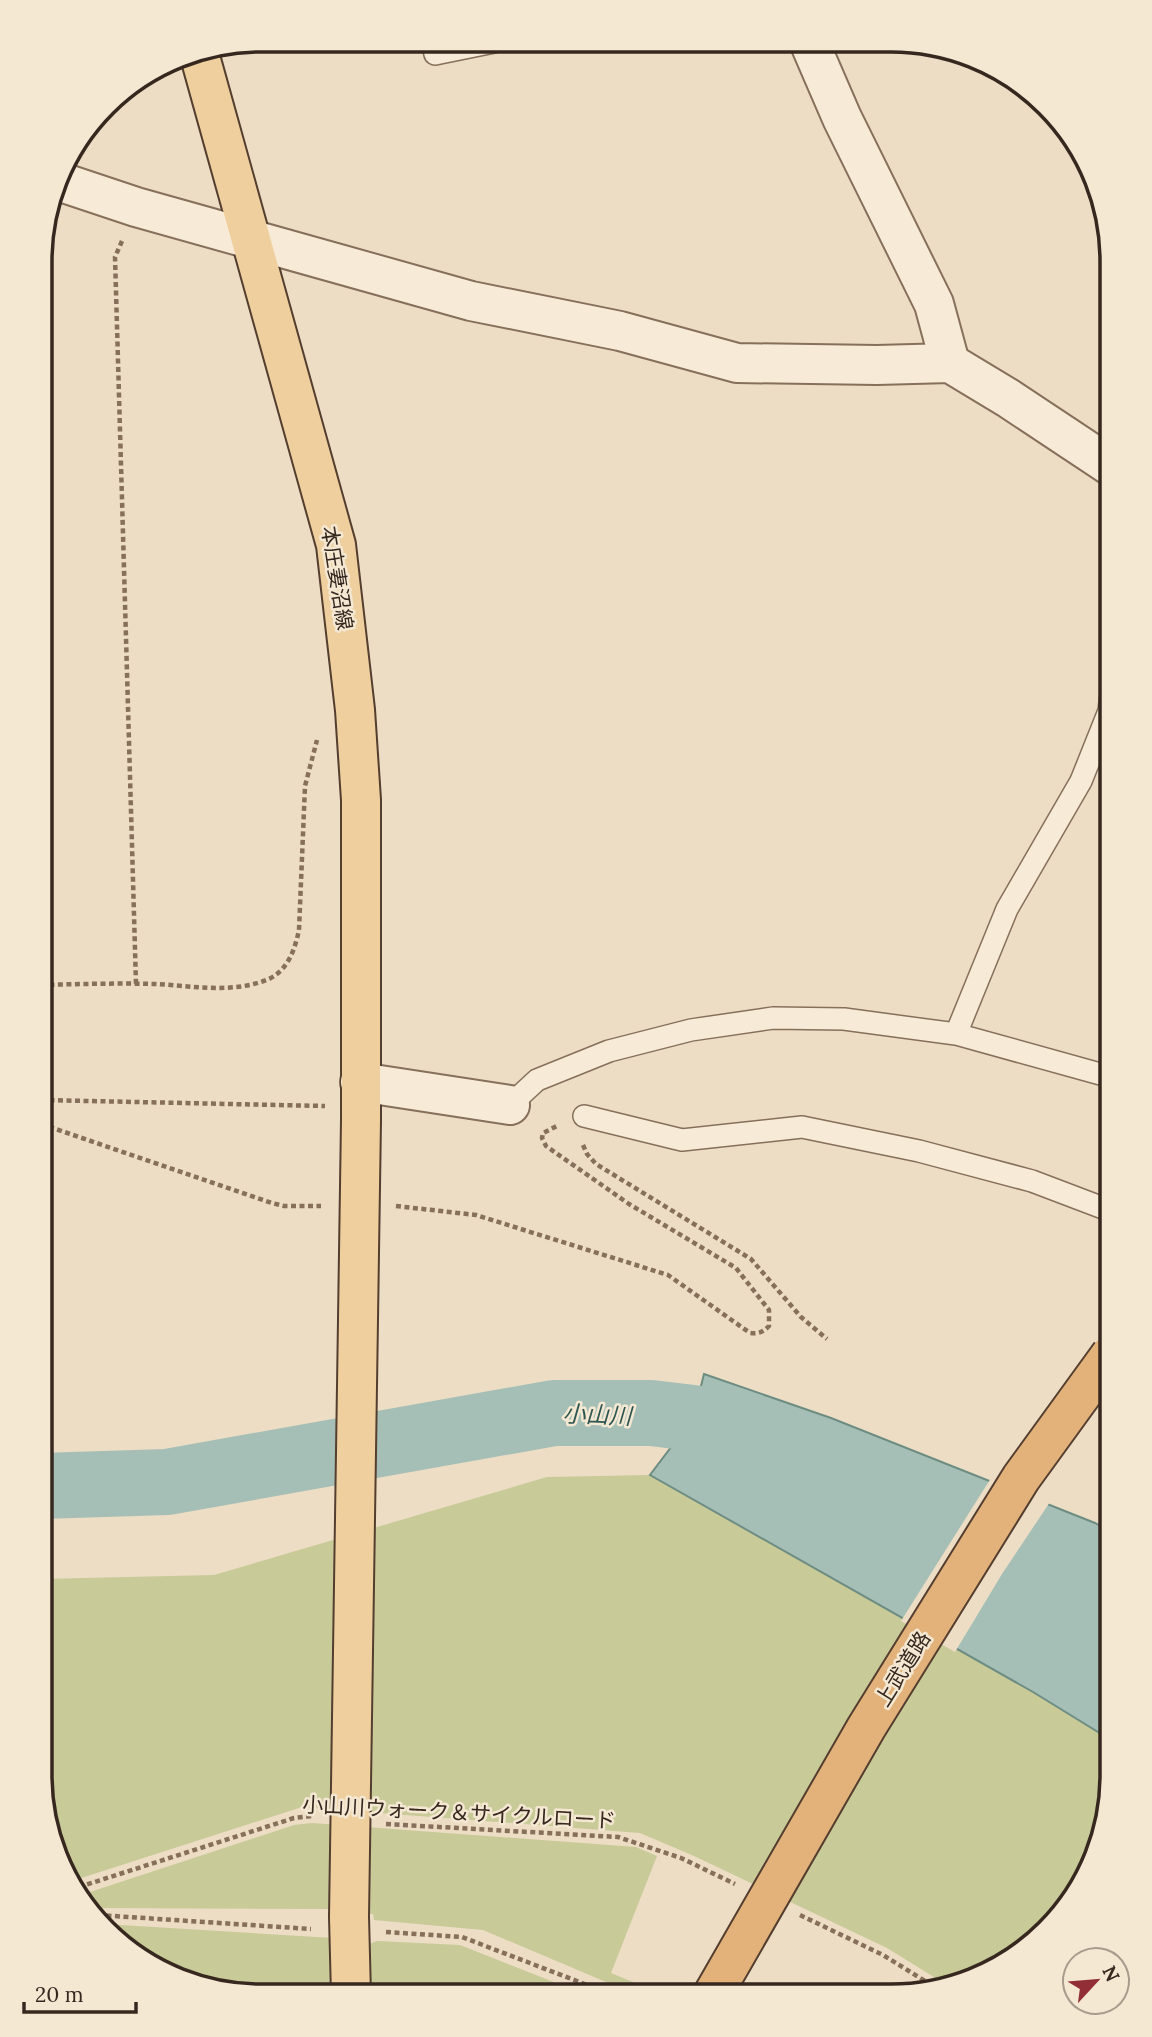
<svg xmlns="http://www.w3.org/2000/svg" width="1152" height="2037" font-family="Lora,'Noto Sans JP',serif">
  <style>
    .green { fill: #c8ca98 }
    .water { fill: #a6bfb6; stroke: #6d8d83; stroke-width: 2 }
    .pier { fill: #ecddc4 }
    .lines { fill: none; stroke-linecap: round; stroke-linejoin: round }
    .river { stroke: #a6bfb6; stroke-width: 66 }
    .service-casing { stroke: #866f5b; stroke-width: 24 }
    .minor-casing { stroke: #866f5b; stroke-width: 42 }
    .primary-casing { stroke: #543e2f; stroke-width: 42 }
    .path { stroke: #866f5b; stroke-width: 4.5; stroke-dasharray: 5 3.5; stroke-linecap: butt }
    .service { stroke: #f7ebd7; stroke-width: 21 }
    .minor { stroke: #f7ebd7; stroke-width: 38 }
    .primary { stroke: #eecf9d; stroke-width: 38 }
    .primary-bridge-casing { stroke: #543e2f; stroke-width: 42; stroke-linecap: butt }
    .trunk-bridge-casing { stroke: #543e2f; stroke-width: 42; stroke-linecap: butt }
    .primary-bridge { stroke: #eecf9d; stroke-width: 38 }
    .trunk-bridge { stroke: #e3b27a; stroke-width: 38 }
    .labels { text-anchor: middle; stroke-width: 5; stroke-linejoin: round; paint-order: stroke }
    .street-label { font-size: 21px; fill: #37281f; stroke: #f4e8d3 }
    .water-label { font-size: 23px; font-style: italic; fill: #2e5650; stroke: #f4e8d3 }
    .rim { fill: none; stroke: #37281f; stroke-width: 3.5 }
  </style>
  <rect width="100%" height="100%" fill="#ecddc4"/>
  <!-- green -->
  <path class="green" d="M650 1475 1033 1692 1111 1740V1790L1095 1860 1066 1910 1025 1951 962 1985 950 1987 887 1948 694 1856 640 1833 302 1807 75 1880 52 1847 40 1775V1579L214 1575 547 1477Z
    M312 1823 636 1847 657 1856 611 1973 662 1994 661 1996H639L483 1930 374 1920 373 1914 331 1909 93 1908 84 1894 294 1825Z
    M104 1924 333 1938V1995H233L164 1974 116 1942Z
    M377 1941 460 1945 589 1996 369 1995V1944Z"/>
  <!-- water -->
  <path class="water" d="M704 1374 831 1418 1095 1523 1111 1532V1740L1033 1692 650 1475 693 1418Z"/>
  <!-- pier -->
  <path class="pier" d="M991 1478 1050 1502 1002 1574 955 1652 901 1621Z"/>
  <g class="lines">
    <!-- river -->
    <path class="river" d="M41 1486 167 1482 554 1413H651L693 1418 778 1454"/>
    <!-- service casing -->
    <g class="service-casing">
      <path id="service" d="M432 41 435 54 494 42
        M956 1034 1007 909 1081 781 1109 711 1112 686
        M510 1105 537 1080 609 1051 691 1030 773 1018 844 1019 956 1034 1111 1077
        M584 1116 682 1140 802 1127 919 1151 1032 1181 1111 1211"/>
    </g>
    <!-- minor casing -->
    <g class="minor-casing">
      <path id="minor" d="M810 44 842 118 934 304 950 363
        M58 181 136 207 471 301 620 331 737 363 877 365 950 363 1008 398 1112 467
        M360 1082 510 1105"/>
    </g>
    <!-- primary casing -->
    <g class="primary-casing">
      <path id="primary" d="M199 53 336 545 355 710 361 800V1120
        M349 1917 351 1995"/>
    </g>
    <!-- path -->
    <path class="path" d="M122 241 115 257 136 984
      M41 985C79 984 118 983 156 984 193 986 233 994 269 979 288 970 295 949 299 930L305 786 317 740
      M41 1100 325 1106
      M41 1124 272 1203 284 1206H321
      M583 1145 587 1154 596 1164 751 1259 801 1317 827 1339
      M396 1206 476 1215 668 1275 750 1333C759 1334 763 1332 769 1326V1310L736 1268 629 1204 546 1146 542 1138 543 1133 557 1126
      M386 1824 618 1837 681 1858 735 1884
      M79 1887 294 1818 312 1816
      M98 1915 311 1929
      M800 1915 883 1955 938 1989
      M386 1932 462 1937 616 1996"/>
    <!-- service -->
    <use href="#service" class="service"/>
    <!-- minor -->
    <use href="#minor" class="minor"/>
    <!-- primary -->
    <use href="#primary" class="primary"/>
    <!-- primary-bridge casing -->
    <g class="primary-bridge-casing">
      <path id="primary-bridge" d="M349 1917 361 1120"/>
    </g>
    <!-- trunk-bridge casing -->
    <g class="trunk-bridge-casing">
      <path id="trunk-bridge" d="M712 1996 866 1728 1021 1478 1111 1354"/>
    </g>
    <!-- primary-bridge -->
    <use href="#primary-bridge" class="primary-bridge"/>
    <!-- trunk-bridge -->
    <use href="#trunk-bridge" class="trunk-bridge"/>
  </g>
  <g class="labels">
    <!-- street labels -->
    <g class="street-label">
      <text transform="translate(337 578) rotate(81)" y="7">本庄妻沼線</text>
      <text transform="translate(903 1669) rotate(-58)" y="7">上武道路</text>
      <text transform="translate(459 1813) rotate(3)" y="7">小山川ウォーク＆サイクルロード</text>
    </g>
    <!-- water labels -->
    <g class="water-label">
      <text transform="translate(597 1415) rotate(2)" y="8">小山川</text>
    </g>
  </g>
  <!-- crop -->
  <path d="M0 0H1152V2037H0ZM261 52H891A209 209 0 0 1 1100 261V1775A209 209 0 0 1 891 1984H261A209 209 0 0 1 52 1775V261A209 209 0 0 1 261 52Z" fill="#f4e8d3" fill-rule="evenodd"/>
  <path class="rim" d="M261 52H891A209 209 0 0 1 1100 261V1775A209 209 0 0 1 891 1984H261A209 209 0 0 1 52 1775V261A209 209 0 0 1 261 52Z"/>
  <!-- north arrow -->
  <g transform="translate(1096 1981) rotate(64)"><circle r="33" fill="#f4e8d3" stroke="#a89b8b" stroke-width="2"/>
  <path d="M0-5L12 26L0 18L-12 26Z" fill="#922e36"/>
  <text y="-10" font-size="19" font-weight="bold" text-anchor="middle" fill="#37281f">N</text>
  </g>
  <!-- scale -->
  <path d="M24 2002v10h112v-10" fill="none" stroke="#37281f" stroke-width="3.5"/>
  <text x="35" y="2002" font-size="21" fill="#37281f" stroke="#f4e8d3" stroke-width="5" paint-order="stroke">20 m</text>
</svg>
